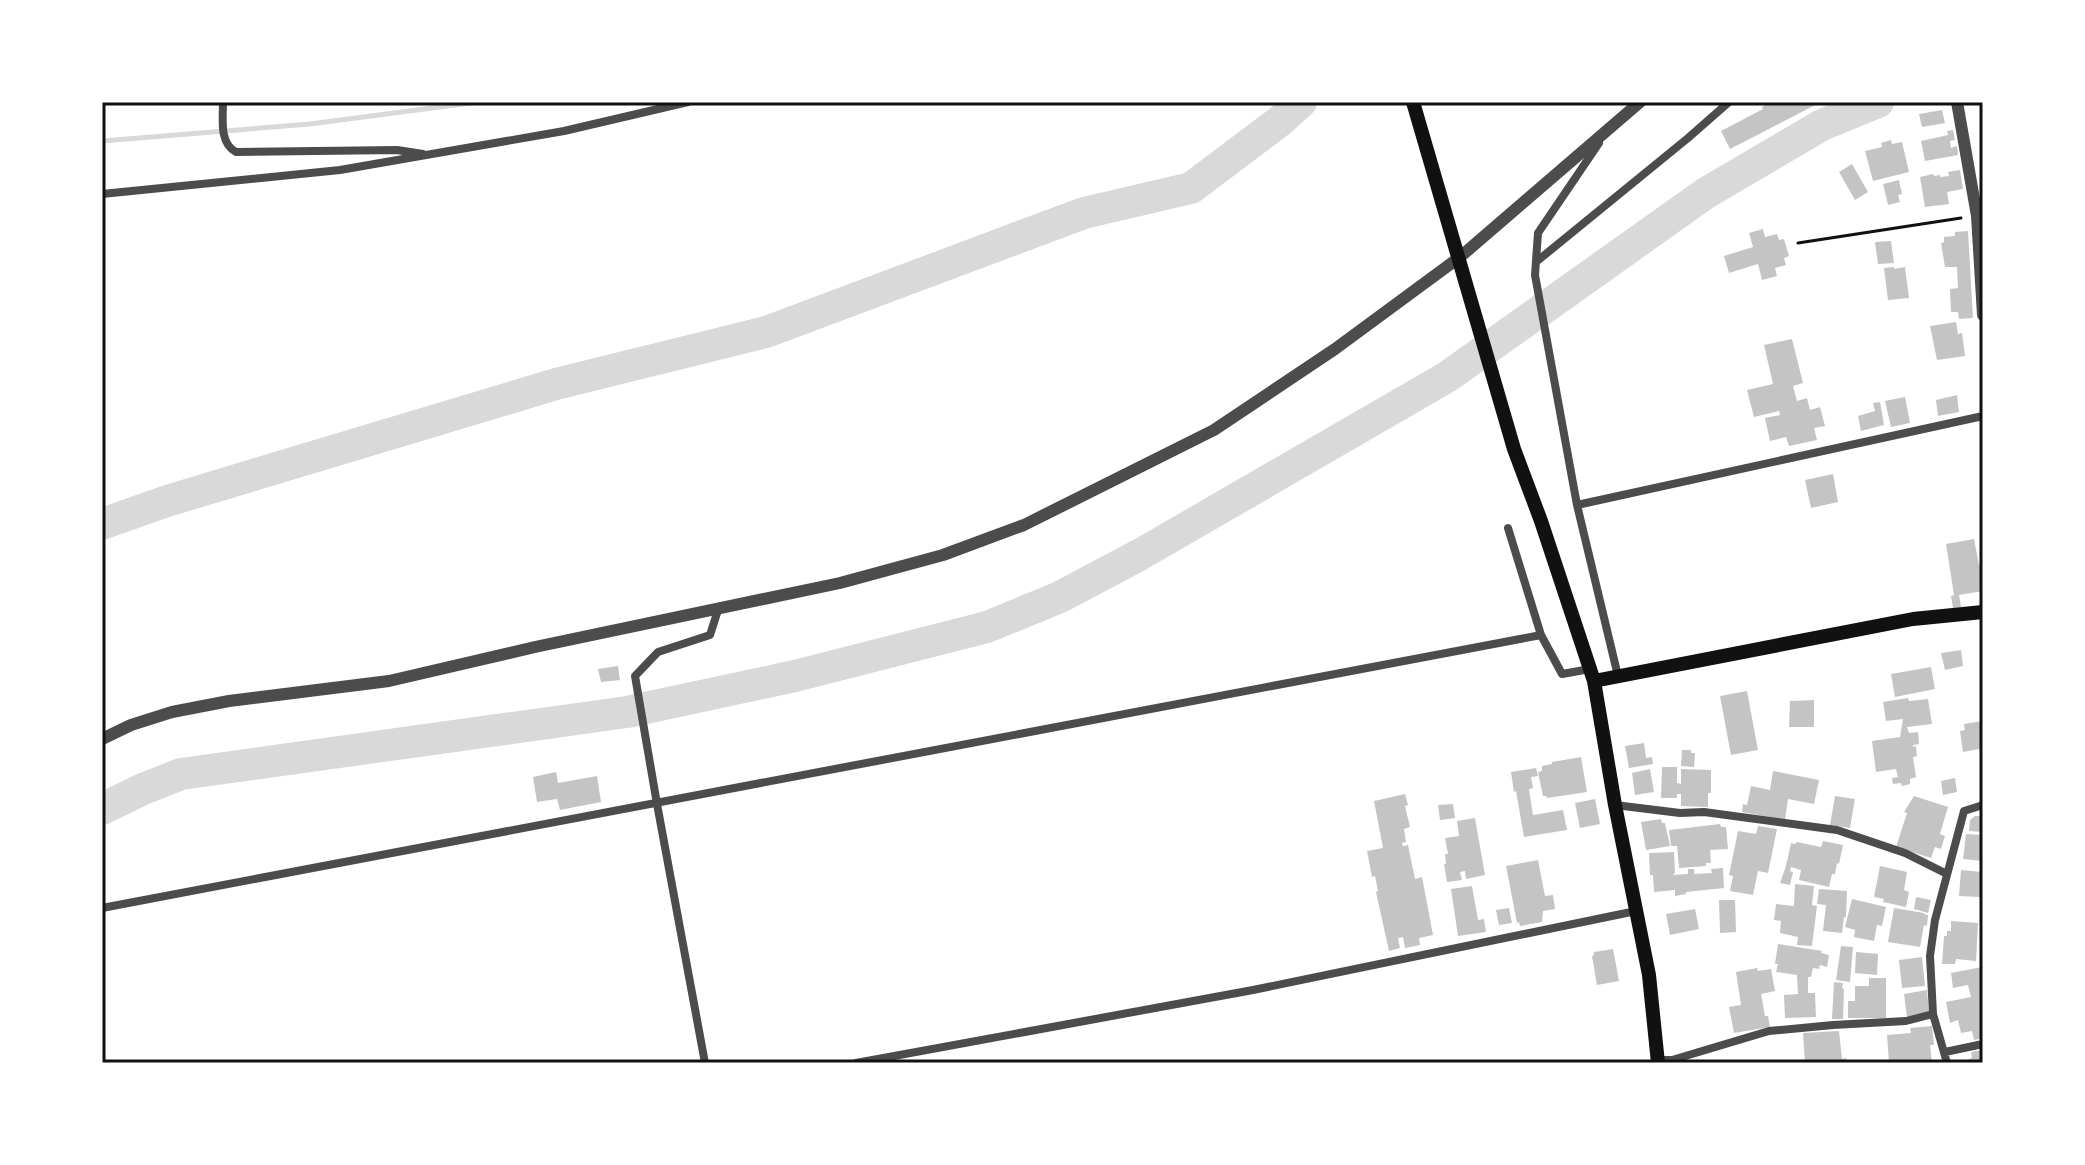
<svg xmlns="http://www.w3.org/2000/svg" width="2085" height="1165" font-family="'Source Sans 3',sans-serif">
  <style>
    .lines { fill: none; stroke-linecap: round; stroke-linejoin: round }
    .stream { stroke: #d9d9d9; stroke-width: 5 }
    .river { stroke: #d9d9d9; stroke-width: 32 }
    .building { fill: #c4c4c4 }
    .path { stroke: #111; stroke-width: 3 }
    .minor { stroke: #4c4c4c; stroke-width: 8 }
    .tertiary { stroke: #4c4c4c; stroke-width: 12 }
    .secondary { stroke: #111; stroke-width: 14 }
    .neatline { fill: none; stroke: #111; stroke-width: 3 }
  </style>
  <rect width="100%" height="100%" fill="#fff"/>
  <g class="lines">
    <!-- stream -->
    <path class="stream" d="M102 141 310 124 478 102"/>
    <!-- river -->
    <path class="river" d="M102 524 167 501 556 384 766 332 1084 213 1191 188 1280 121 1301 102
      M102 809 143 789 181 774 627 712 795 676 987 627 1060 597 1141 554 1447 377 1706 193 1822 125 1878 102"/>
  </g>
  <!-- building -->
  <path class="building" d="M1770 102H1821L1730 149 1721 131 1763 109 1762 107Z
    M1942 110 1945 123 1922 127 1919 114Z
    M1953 130 1955 140 1950 141 1951 148 1957 146 1958 155 1925 161 1921 141 1948 135 1947 131Z
    M1891 140 1892 144 1902 142 1909 172 1873 181 1865 151 1882 147 1881 143Z
    M1852 164 1868 192 1855 200 1839 172Z
    M1960 170 1963 189 1947 192 1949 204 1925 207 1920 177 1933 174 1934 176 1940 175V177L1949 176 1948 172Z
    M1899 180 1902 194 1898 195 1900 202 1888 205 1883 184Z
    M1763 229 1765 237 1777 234 1779 240 1784 239 1789 256 1784 258 1786 265 1775 268 1777 276 1762 280 1758 264 1729 273 1724 256 1753 247 1749 233Z
    M1968 231 1973 318 1959 319 1958 312H1951L1950 289 1958 288 1957 267H1945L1941 243 1944 242V237L1955 236V232Z
    M1891 241 1894 263 1878 264 1875 242Z
    M1894 267V269L1905 267 1909 298 1888 300 1884 268Z
    M1956 322 1958 334 1962 333 1965 356 1937 360 1930 326Z
    M1792 339 1803 383 1793 386 1797 401 1807 398 1810 410 1820 407 1825 426 1814 428 1817 440 1789 446 1786 437 1770 441 1765 418 1780 415 1779 411 1754 417 1747 390 1773 384 1764 345Z
    M1957 395 1959 412 1938 416 1936 400Z
    M1905 397 1910 423 1891 427 1885 401Z
    M1880 402 1884 425 1861 431 1858 416 1875 411 1873 403Z
    M1833 474 1838 502 1811 508 1805 480Z
    M1974 539 1979 565H1981L1983 574V591L1959 595 1961 607 1953 608 1951 596 1954 595 1946 544Z
    M1961 650 1963 666 1945 670 1941 653Z
    M618 666 620 680 601 682 598 669Z
    M1931 667 1935 689 1895 697 1891 674Z
    M1747 691 1758 750 1731 755 1720 696Z
    M1908 698 1909 701 1928 699 1932 724 1907 727 1909 733 1918 732 1919 744 1913 745V747L1916 746 1917 756 1913 757 1916 777 1910 779V784L1902 786 1901 783 1893 784 1892 778 1898 777 1896 769 1876 772 1872 741 1900 737 1903 719 1886 721 1883 702Z
    M1814 700V727H1789L1790 701Z
    M1983 721V751H1980L1979 749 1963 752 1960 731 1965 730 1964 724Z
    M1644 743 1646 758 1652 757 1653 764 1629 768 1625 746Z
    M1682 750H1691V753H1695L1694 767 1681 766Z
    M1581 757 1587 792 1547 798 1546 796H1543L1538 772 1542 771V766L1552 764V762Z
    M1662 767H1677V783L1681 784V769L1711 770V793H1708V807L1681 806V794H1677V798H1661Z
    M1536 768 1538 776 1531 777 1533 788 1529 789 1533 815 1563 810 1567 830 1524 837 1516 791 1514 792 1511 772Z
    M1650 769 1654 792 1635 795 1632 773Z
    M1773 771 1819 780 1814 804 1788 799 1785 820 1742 812 1743 804 1747 805 1751 786 1770 790Z
    M556 772 558 783 597 776 601 802 560 810 557 799 537 802 533 777Z
    M1955 778 1957 792 1943 795 1941 781Z
    M1405 794 1408 805 1405 806 1410 827 1404 829 1406 842 1402 843 1403 846 1408 845 1415 879 1422 877 1433 935 1419 938 1420 945 1405 948 1403 937 1398 938 1400 948 1389 951 1376 892 1378 891 1375 876 1372 877 1367 851 1383 848 1374 801Z
    M1835 796 1855 799 1850 828 1830 825Z
    M1914 796 1948 807 1940 834 1945 836 1941 849 1935 847 1931 858 1896 847 1907 813 1904 812Z
    M1595 799 1600 824 1580 828 1575 803Z
    M1453 804 1455 818 1440 820 1438 805Z
    M1975 816H1983V832L1969 831 1970 820Z
    M1475 818 1485 875 1466 879 1465 871 1460 872 1462 880 1447 882 1444 864H1446L1445 854H1448L1445 838 1459 836 1457 821Z
    M1661 819 1662 823H1665L1670 846 1646 850 1641 822Z
    M1720 824 1721 827H1726L1728 849 1710 850 1711 863H1706V866L1679 868 1677 846H1671L1669 830Z
    M1758 826 1777 829 1768 873 1758 871 1753 895 1730 891 1733 876 1729 875 1738 831 1756 834Z
    M1966 834 1983 835V861L1963 859Z
    M1823 841 1843 845 1839 864 1837 863 1835 874H1832L1829 887 1799 880 1801 870 1791 867 1790 871 1793 872 1790 885 1780 883 1786 866 1791 843 1795 844 1797 842 1821 847Z
    M1674 852 1675 873 1673 875 1688 874V869H1694V874L1712 873 1711 869 1723 868 1724 888 1686 892V894L1675 896V890L1654 892 1653 875H1650L1649 853Z
    M1538 860 1545 896 1553 895 1555 909 1543 911 1542 922 1520 926 1519 922 1517 923 1506 866Z
    M1880 866 1907 872 1904 890 1909 892 1906 907 1883 902 1884 899 1874 897Z
    M1961 870 1982 872 1980 897 1959 896Z
    M1795 884 1814 886 1812 905 1817 906 1812 946 1797 945 1798 937 1780 933 1781 921 1774 920 1776 904 1794 906Z
    M1472 886 1478 920 1484 919 1486 932 1458 936 1451 889Z
    M1819 889 1847 891 1846 917H1844L1842 933 1823 931 1826 905 1817 904Z
    M1916 897 1931 900 1928 913 1914 909Z
    M1852 899 1886 907 1882 926 1877 925 1874 941 1854 937 1855 930 1845 927Z
    M1719 900H1735L1736 932 1720 933Z
    M1509 908 1512 923 1499 925 1496 910Z
    M1894 908 1924 913V914L1928 915 1927 926 1924 925 1920 947 1888 942Z
    M1695 909 1699 929 1670 935 1666 914Z
    M1951 921 1978 923 1976 961 1956 959 1955 964H1942L1944 936H1947V931H1951Z
    M1778 944 1822 951 1821 953 1829 955 1827 967 1820 965 1819 969 1813 968 1811 977H1808V993H1815L1816 1017 1785 1018 1784 995 1798 994 1797 975 1776 972 1778 964H1775Z
    M1841 946 1853 947 1850 982 1836 980Z
    M1613 949 1619 981 1597 985 1592 956 1594 955V952Z
    M1856 952 1878 954 1877 975 1855 973Z
    M1922 957 1925 986 1902 988 1899 960Z
    M1982 967 1983 1006H1980L1983 1022V1038L1974 1040 1972 1031 1961 1033 1958 1020 1950 1023 1946 1002 1971 997 1968 985 1953 988 1951 973Z
    M1757 968 1758 971 1771 969 1775 991 1761 994 1765 1016H1768L1770 1027 1734 1033 1729 1007 1741 1005 1736 972Z
    M1869 978H1886V1018H1848V1001H1855V986H1869Z
    M1834 982 1843 983 1842 988 1844 989 1843 1019H1832Z
    M1927 990 1929 1014 1907 1017 1904 994Z
    M1932 1026 1934 1045H1930L1932 1063H1889L1887 1035 1911 1033 1910 1028Z
    M1839 1031 1842 1059 1846 1058 1847 1063H1805L1803 1033Z
    M1983 1050V1063H1957L1972 1058 1971 1052Z"/>
  <g class="lines">
    <!-- path -->
    <path class="path" d="M1798 243 1961 218"/>
    <!-- minor -->
    <path class="minor" d="M223 102C223 119 219 143 236 152L397 150 423 154
      M1599 143 1538 233 1535 275 1577 505 1618 676
      M102 194 340 170 564 131 688 102
      M1536 262 1688 138 1729 102
      M1577 505 1983 416
      M1508 528 1541 635 1562 674 1590 669
      M1615 805 1680 813 1704 812 1837 830 1905 853 1947 874
      M102 908 1541 635
      M1945 1052 1983 1044
      M1657 1060H1672L1769 1031 1833 1025 1906 1021 1933 1014
      M705 1063 657 804 635 676 658 652 710 635 718 610
      M856 1063 1253 990 1636 911
      M1947 1063 1933 1014 1930 956 1935 920 1964 811 1983 805"/>
    <!-- tertiary -->
    <path class="tertiary" d="M1957 102 1977 216 1983 315
      M102 739 131 725 172 712 229 701 389 681 535 647 840 583 943 555 1024 525 1214 430 1335 349 1460 257 1640 102"/>
    <!-- secondary -->
    <path class="secondary" d="M1413 102 1514 449 1541 521 1594 681 1615 805 1649 975 1658 1063
      M1594 681 1913 619 1983 612"/>
  </g>
  <!-- border -->
  <rect width="2085" height="1165" fill="none" stroke="#ffffff" stroke-width="208"/>
  <rect x="104" y="104" width="1877" height="957" class="neatline"/>
</svg>
